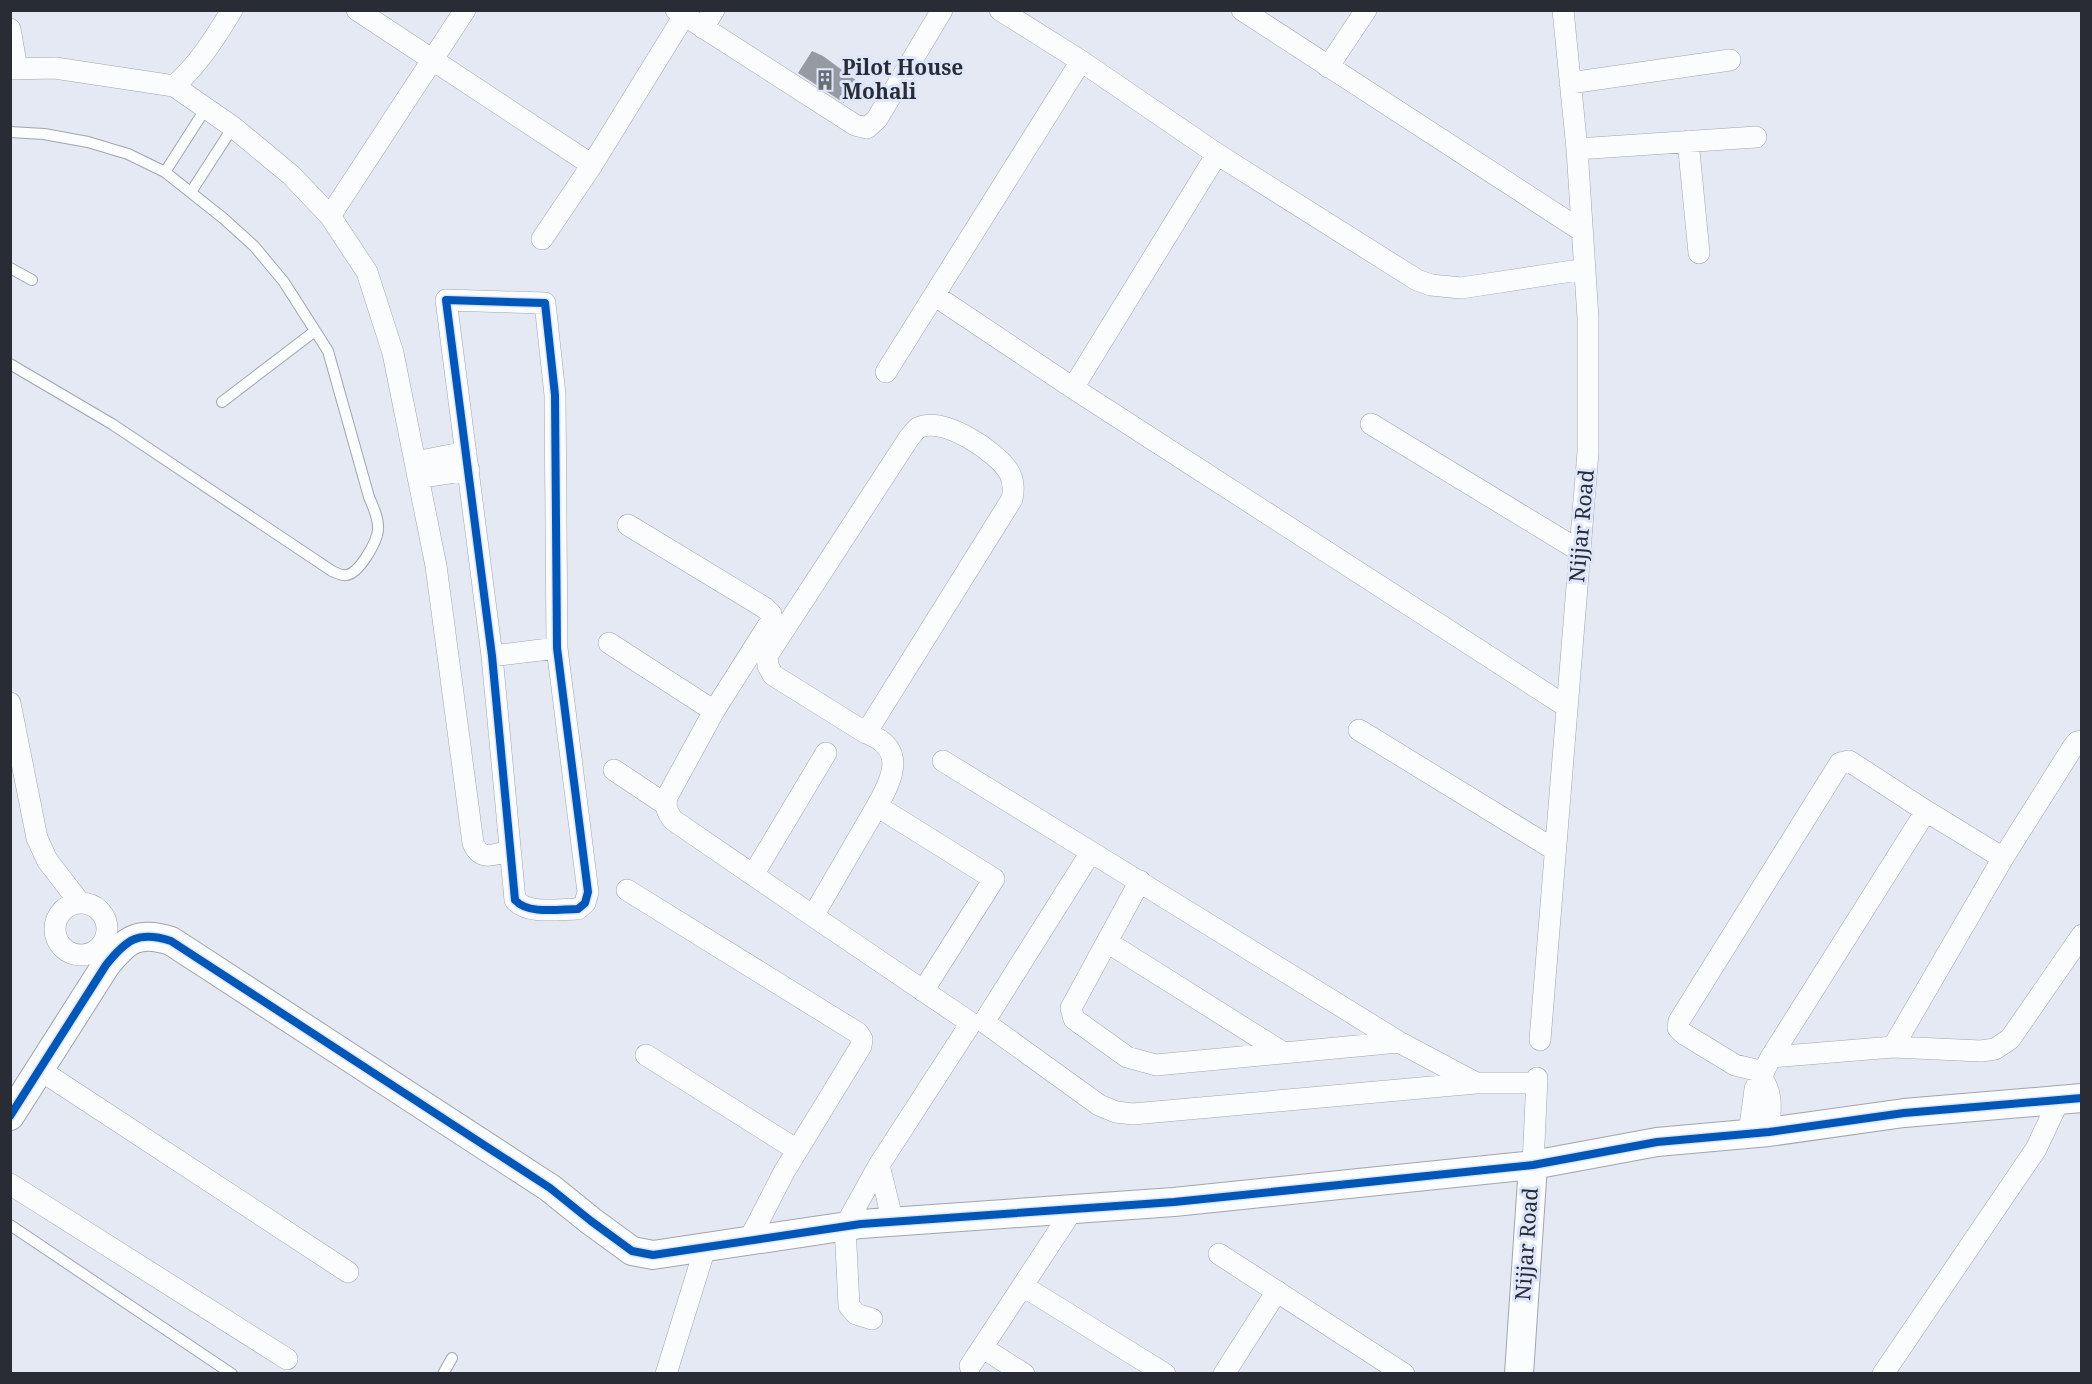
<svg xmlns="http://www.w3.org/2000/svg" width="2092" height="1384" font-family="'Noto Serif',serif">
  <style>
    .building { fill: #969aa2 }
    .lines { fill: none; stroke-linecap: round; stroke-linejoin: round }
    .lane-casing { stroke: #a1a5ae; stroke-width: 12 }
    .street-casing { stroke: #a1a5ae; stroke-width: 22 }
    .secondary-casing { stroke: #a1a5ae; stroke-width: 30 }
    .lane { stroke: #fbfcfd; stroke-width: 10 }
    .street { stroke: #fbfcfd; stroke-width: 21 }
    .secondary { stroke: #fbfcfd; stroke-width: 28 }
    .cycleway-casing { stroke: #dde6fb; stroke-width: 11 }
    .cycleway { stroke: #0057b8; stroke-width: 8 }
    .labels { text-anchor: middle; stroke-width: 6; stroke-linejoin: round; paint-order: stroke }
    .poi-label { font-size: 21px; font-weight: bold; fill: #292c34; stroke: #dde6fb; text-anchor: start }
    .street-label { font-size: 21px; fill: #292c34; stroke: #dde6fb }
  </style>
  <rect width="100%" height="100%" fill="#e4e9f4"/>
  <!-- building -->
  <path class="building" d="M812 51 823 56 857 81 844 103 798 73Z"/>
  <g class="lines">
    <!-- lane casing -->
    <g class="lane-casing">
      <path id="lane" d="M10 132 44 134 88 142 128 154 165 172 223 218 254 246 284 282 328 351 369 497C373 507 379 518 378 530 377 542 359 574 346 575 342 576 336 573 332 571L112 424 10 364
        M165 172 206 108
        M191 192 233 127
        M10 268 32 280
        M222 402 315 331
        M10 1225 232 1374
        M443 1374 452 1358"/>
    </g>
    <!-- street casing -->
    <g class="street-casing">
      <path id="street" d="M357 10 592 165 684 16
        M676 10 855 125 867 128 877 119 942 10
        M1000 10 1081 61 1217 154 1417 280 1431 285 1461 288 1585 269
        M1242 10 1582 231
        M703 28 714 10
        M10 29 17 69
        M1328 67 1366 10
        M10 69 55 68 174 86C198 65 215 38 232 10
        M1570 83 1730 60
        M174 86 233 127 291 175 330 216 367 272 393 353 436 566 473 843C481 862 493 854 510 851
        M1688 141 1699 253
        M1577 149 1756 137
        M330 216 465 10
        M542 239 592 165
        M934 295 1073 388 1567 707
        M446 300 545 303 555 395 557 648 588 892 585 903 578 909C560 909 528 915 515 900L492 656Z
        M886 372 1081 61
        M1073 388 1217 154
        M1371 424 1580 551
        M415 462 466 452
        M418 478 469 470
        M628 525 765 608 771 614V621L714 711 667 797C665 807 667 812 673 820L813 916
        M609 643 714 711
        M492 656 557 648
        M10 703 37 838 47 860 80 903
        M1359 730 1555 850
        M866 733 1012 499C1014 490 1014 481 1009 472 997 452 943 415 918 428 915 430 912 435 909 438L767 656 768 666 773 675 866 733C906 748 894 776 877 806
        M943 761 1091 852
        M614 770 665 804
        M2003 858 2073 747 2077 742 2082 741
        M753 875 826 753
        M1140 881 1071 1008 1074 1019 1127 1057 1156 1065 1399 1042
        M627 890 858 1033 862 1039 861 1046 784 1172 749 1240
        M55 929a26 26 0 1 1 52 0a26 26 0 1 1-52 0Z
        M1107 942 1282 1052
        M1540 1040 1588 452V318L1577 149 1563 10
        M1893 1047 1981 1051 1995 1049 2010 1039 2082 935
        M646 1055 797 1150
        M40 1070 348 1272
        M1764 1072 1735 1065 1684 1034 1678 1028 1679 1021 1840 763 1849 761 1926 811
        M1761 1077C1774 1094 1770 1112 1769 1132
        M1476 1083 1399 1042 1091 852 984 1022 1099 1105 1116 1112 1133 1114 1476 1083H1537
        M1749 1134 1755 1089 1771 1057 1926 811 2003 858 1893 1047 1771 1057
        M879 1165 893 1222
        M1533 1165 1537 1078
        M10 1184 287 1359
        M1219 1254 1404 1374
        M1023 1286 1165 1374
        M872 1319 856 1314 849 1306 845 1226 879 1165 971 1023 813 916 877 806 994 879 923 991
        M983 1348 1024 1374
        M970 1366 1073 1209
        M666 1374 705 1248
        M1224 1374 1277 1291
        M1883 1374 2036 1149 2059 1100"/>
    </g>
    <!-- secondary casing -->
    <g class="secondary-casing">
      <path id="secondary" d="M10 1116 106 965C126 940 138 930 171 941L550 1188 591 1221 632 1251 653 1255 861 1224 1174 1202 1533 1165 1657 1142 1769 1132 1904 1113 2082 1098
        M1519 1374 1533 1165"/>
    </g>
    <!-- lane -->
    <use href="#lane" class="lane"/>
    <!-- street -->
    <use href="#street" class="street"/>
    <!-- secondary -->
    <use href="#secondary" class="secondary"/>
    <!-- cycleway casing -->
    <g class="cycleway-casing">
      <path id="cycleway" d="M446 300 545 303 555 395 557 648 588 892 585 903 578 909C560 909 528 915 515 900L492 656Z
        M10 1116 106 965C126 940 138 930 171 941L550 1188 591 1221 632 1251 653 1255 861 1224 1174 1202 1533 1165 1657 1142 1769 1132 1904 1113 2082 1098"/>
    </g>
    <!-- cycleway -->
    <use href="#cycleway" class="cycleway"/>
  </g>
  <!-- icons -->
  <defs>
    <g id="building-bare" transform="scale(1.62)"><path d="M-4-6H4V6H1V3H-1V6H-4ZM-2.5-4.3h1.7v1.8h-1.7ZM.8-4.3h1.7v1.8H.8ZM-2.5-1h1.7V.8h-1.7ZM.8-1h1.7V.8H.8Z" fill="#6a6e77" stroke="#dde6fb" stroke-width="2.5" paint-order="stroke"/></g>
  </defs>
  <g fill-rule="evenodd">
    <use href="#building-bare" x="825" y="80"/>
  </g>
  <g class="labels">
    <!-- poi labels -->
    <g class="poi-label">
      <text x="842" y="75">Pilot House<tspan x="842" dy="24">Mohali</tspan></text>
    </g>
    <!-- street labels -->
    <g class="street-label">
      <text transform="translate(1582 526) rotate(-85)" y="7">Nijjar Road</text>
      <text transform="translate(1527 1244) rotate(-86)" y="7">Nijjar Road</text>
    </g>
  </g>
  <!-- border -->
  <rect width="2092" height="1384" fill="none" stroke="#292c34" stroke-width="24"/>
</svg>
